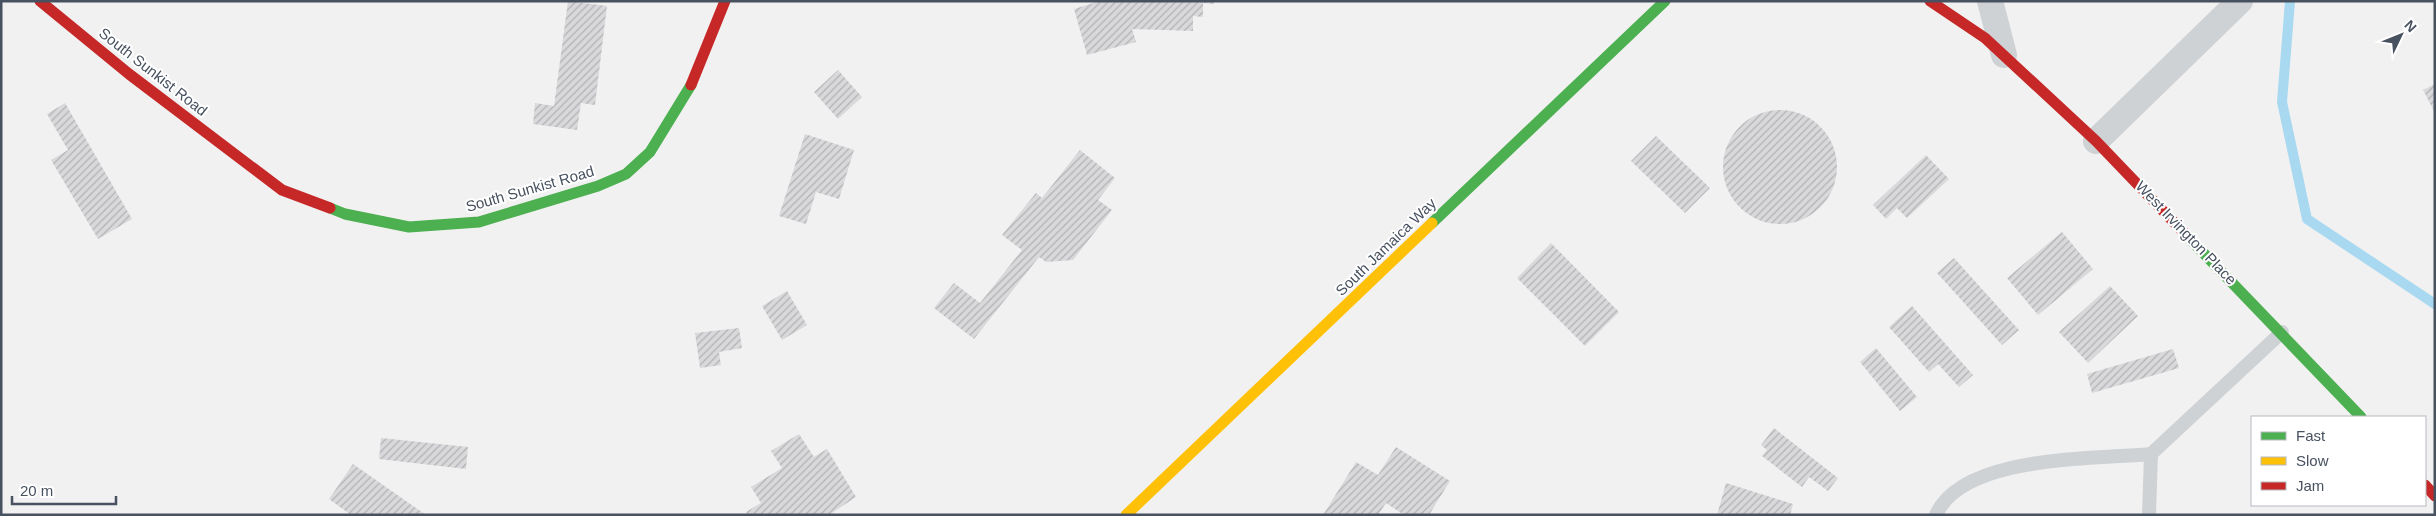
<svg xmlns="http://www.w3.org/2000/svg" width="2436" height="516" font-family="Arial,sans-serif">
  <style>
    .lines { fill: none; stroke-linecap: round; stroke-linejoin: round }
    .stream { stroke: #a8d9f1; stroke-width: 10 }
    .building { fill: url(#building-hatch) }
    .lane { stroke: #cfd2d5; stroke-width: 14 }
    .street { stroke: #cfd2d5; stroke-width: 26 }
    .fast { stroke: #4caf50; stroke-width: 11 }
    .slow { stroke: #ffc107; stroke-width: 11 }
    .jam { stroke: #c62828; stroke-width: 11 }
    .labels { text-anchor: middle; stroke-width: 4; stroke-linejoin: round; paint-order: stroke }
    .street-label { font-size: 15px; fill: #47515f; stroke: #fff }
  </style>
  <defs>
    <pattern id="building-hatch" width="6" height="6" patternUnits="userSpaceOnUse" patternTransform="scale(1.25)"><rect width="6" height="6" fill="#d9d9db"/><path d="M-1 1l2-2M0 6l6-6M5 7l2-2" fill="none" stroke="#b2b2b5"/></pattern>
  </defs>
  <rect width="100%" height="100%" fill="#f2f1f1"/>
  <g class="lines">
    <!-- stream -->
    <path class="stream" d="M2290 1 2282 102 2307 219 2435 304"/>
  </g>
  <!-- building -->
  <path class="building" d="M568 1 607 6 595 105 581 103 577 130 533 124 535 103 554 106Z
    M1100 1H1214V4L1203 3V17L1193 16V31L1132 29 1136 42 1087 55 1074 9Z
    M838 70 862 97 838 119 814 92Z
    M2435 84V113L2423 90Z
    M65 103 132 219 98 239 51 160 68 150 47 114Z
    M1723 167a57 57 0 1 1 114 0a57 57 0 1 1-114 0Z
    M805 134 854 150 839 199 816 192 806 224 779 216Z
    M1656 136 1710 188 1685 213 1631 161Z
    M1080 150 1115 178 1098 200 1112 210 1073 260 1046 262 1039 257 974 339 934 308 954 283 980 303 1022 250 1002 235 1036 193 1042 198Z
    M1926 155 1949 179 1907 218 1897 208 1886 219 1873 205Z
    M2062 232 2093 269 2038 315 2007 278Z
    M1551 243 1619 312 1585 346 1517 278Z
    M1954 258 2019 330 2002 345 1937 273Z
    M2110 286 2138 316 2088 363 2059 332Z
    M787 291 807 325 782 340 762 306Z
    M1912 306 1973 375 1959 387 1938 364 1929 372 1889 327Z
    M739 328 742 348 719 352 721 365 700 368 695 333Z
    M1876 348 1917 397 1900 411 1860 362Z
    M2173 349 2179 368 2092 393 2087 374Z
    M1774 428 1838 478 1828 491 1809 477 1802 487 1762 456 1767 450 1761 445Z
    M799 434 814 457 827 449 856 497 829 515H748L746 512 761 503 751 487 782 468 771 451Z
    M381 438 468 447 466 469 379 459Z
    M1396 447 1450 481 1429 515H1404L1386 503 1378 515H1323L1356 462 1378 475Z
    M353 464 426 515H351L329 499Z
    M1726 483 1793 504 1790 515H1717Z"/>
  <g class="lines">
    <!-- lane -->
    <path class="lane" d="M1936 515C1962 455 2095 459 2151 454
      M2149 515 2151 454 2282 332"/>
    <!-- street -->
    <path class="street" d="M1990 1 2004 55
      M2096 141 2240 1"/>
    <!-- fast -->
    <path class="fast" d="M330 208 345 214 409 227 479 222 598 186 626 174 650 152 691 85
      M1432 223 1665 1
      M2189 238 2361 417"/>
    <!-- slow -->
    <path class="slow" d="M1126 515 1432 223"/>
    <!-- jam -->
    <path class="jam" d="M40 1 129 74 282 190 330 208
      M1930 1 1985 38 2096 141 2189 238
      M691 85 725 1
      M2425 485 2435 496"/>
  </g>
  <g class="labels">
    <!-- street labels -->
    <g class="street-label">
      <text transform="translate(153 72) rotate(38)" y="5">South Sunkist Road</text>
      <text transform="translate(530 189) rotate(-16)" y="5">South Sunkist Road</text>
      <text transform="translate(2186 233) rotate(46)" y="5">West Irvington Place</text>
      <text transform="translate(1386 247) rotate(-44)" y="5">South Jamaica Way</text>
    </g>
  </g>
  <!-- border -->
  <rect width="2436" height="516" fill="none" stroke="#47515f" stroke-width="5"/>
  <!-- legend -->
  <rect x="2251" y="416" width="175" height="90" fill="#ffffff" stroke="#b5b9bf"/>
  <rect x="2261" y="432" width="25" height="8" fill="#4caf50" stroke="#b5b9bf"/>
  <text x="2296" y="441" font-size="15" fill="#47515f">Fast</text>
  <rect x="2261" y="457" width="25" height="8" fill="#ffc107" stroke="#b5b9bf"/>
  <text x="2296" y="466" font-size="15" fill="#47515f">Slow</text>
  <rect x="2261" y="482" width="25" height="8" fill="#c62828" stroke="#b5b9bf"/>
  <text x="2296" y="491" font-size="15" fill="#47515f">Jam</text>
  <!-- north arrow -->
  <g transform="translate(2401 35) rotate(47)" stroke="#ffffff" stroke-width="4" paint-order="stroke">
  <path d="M0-4L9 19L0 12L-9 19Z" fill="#47515f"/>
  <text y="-8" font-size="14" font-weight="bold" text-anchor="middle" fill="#47515f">N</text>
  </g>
  <!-- scale -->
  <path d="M12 496v8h104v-8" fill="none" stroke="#47515f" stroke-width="2.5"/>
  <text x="20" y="496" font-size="15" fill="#47515f" stroke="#ffffff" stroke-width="4" paint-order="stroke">20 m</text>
</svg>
